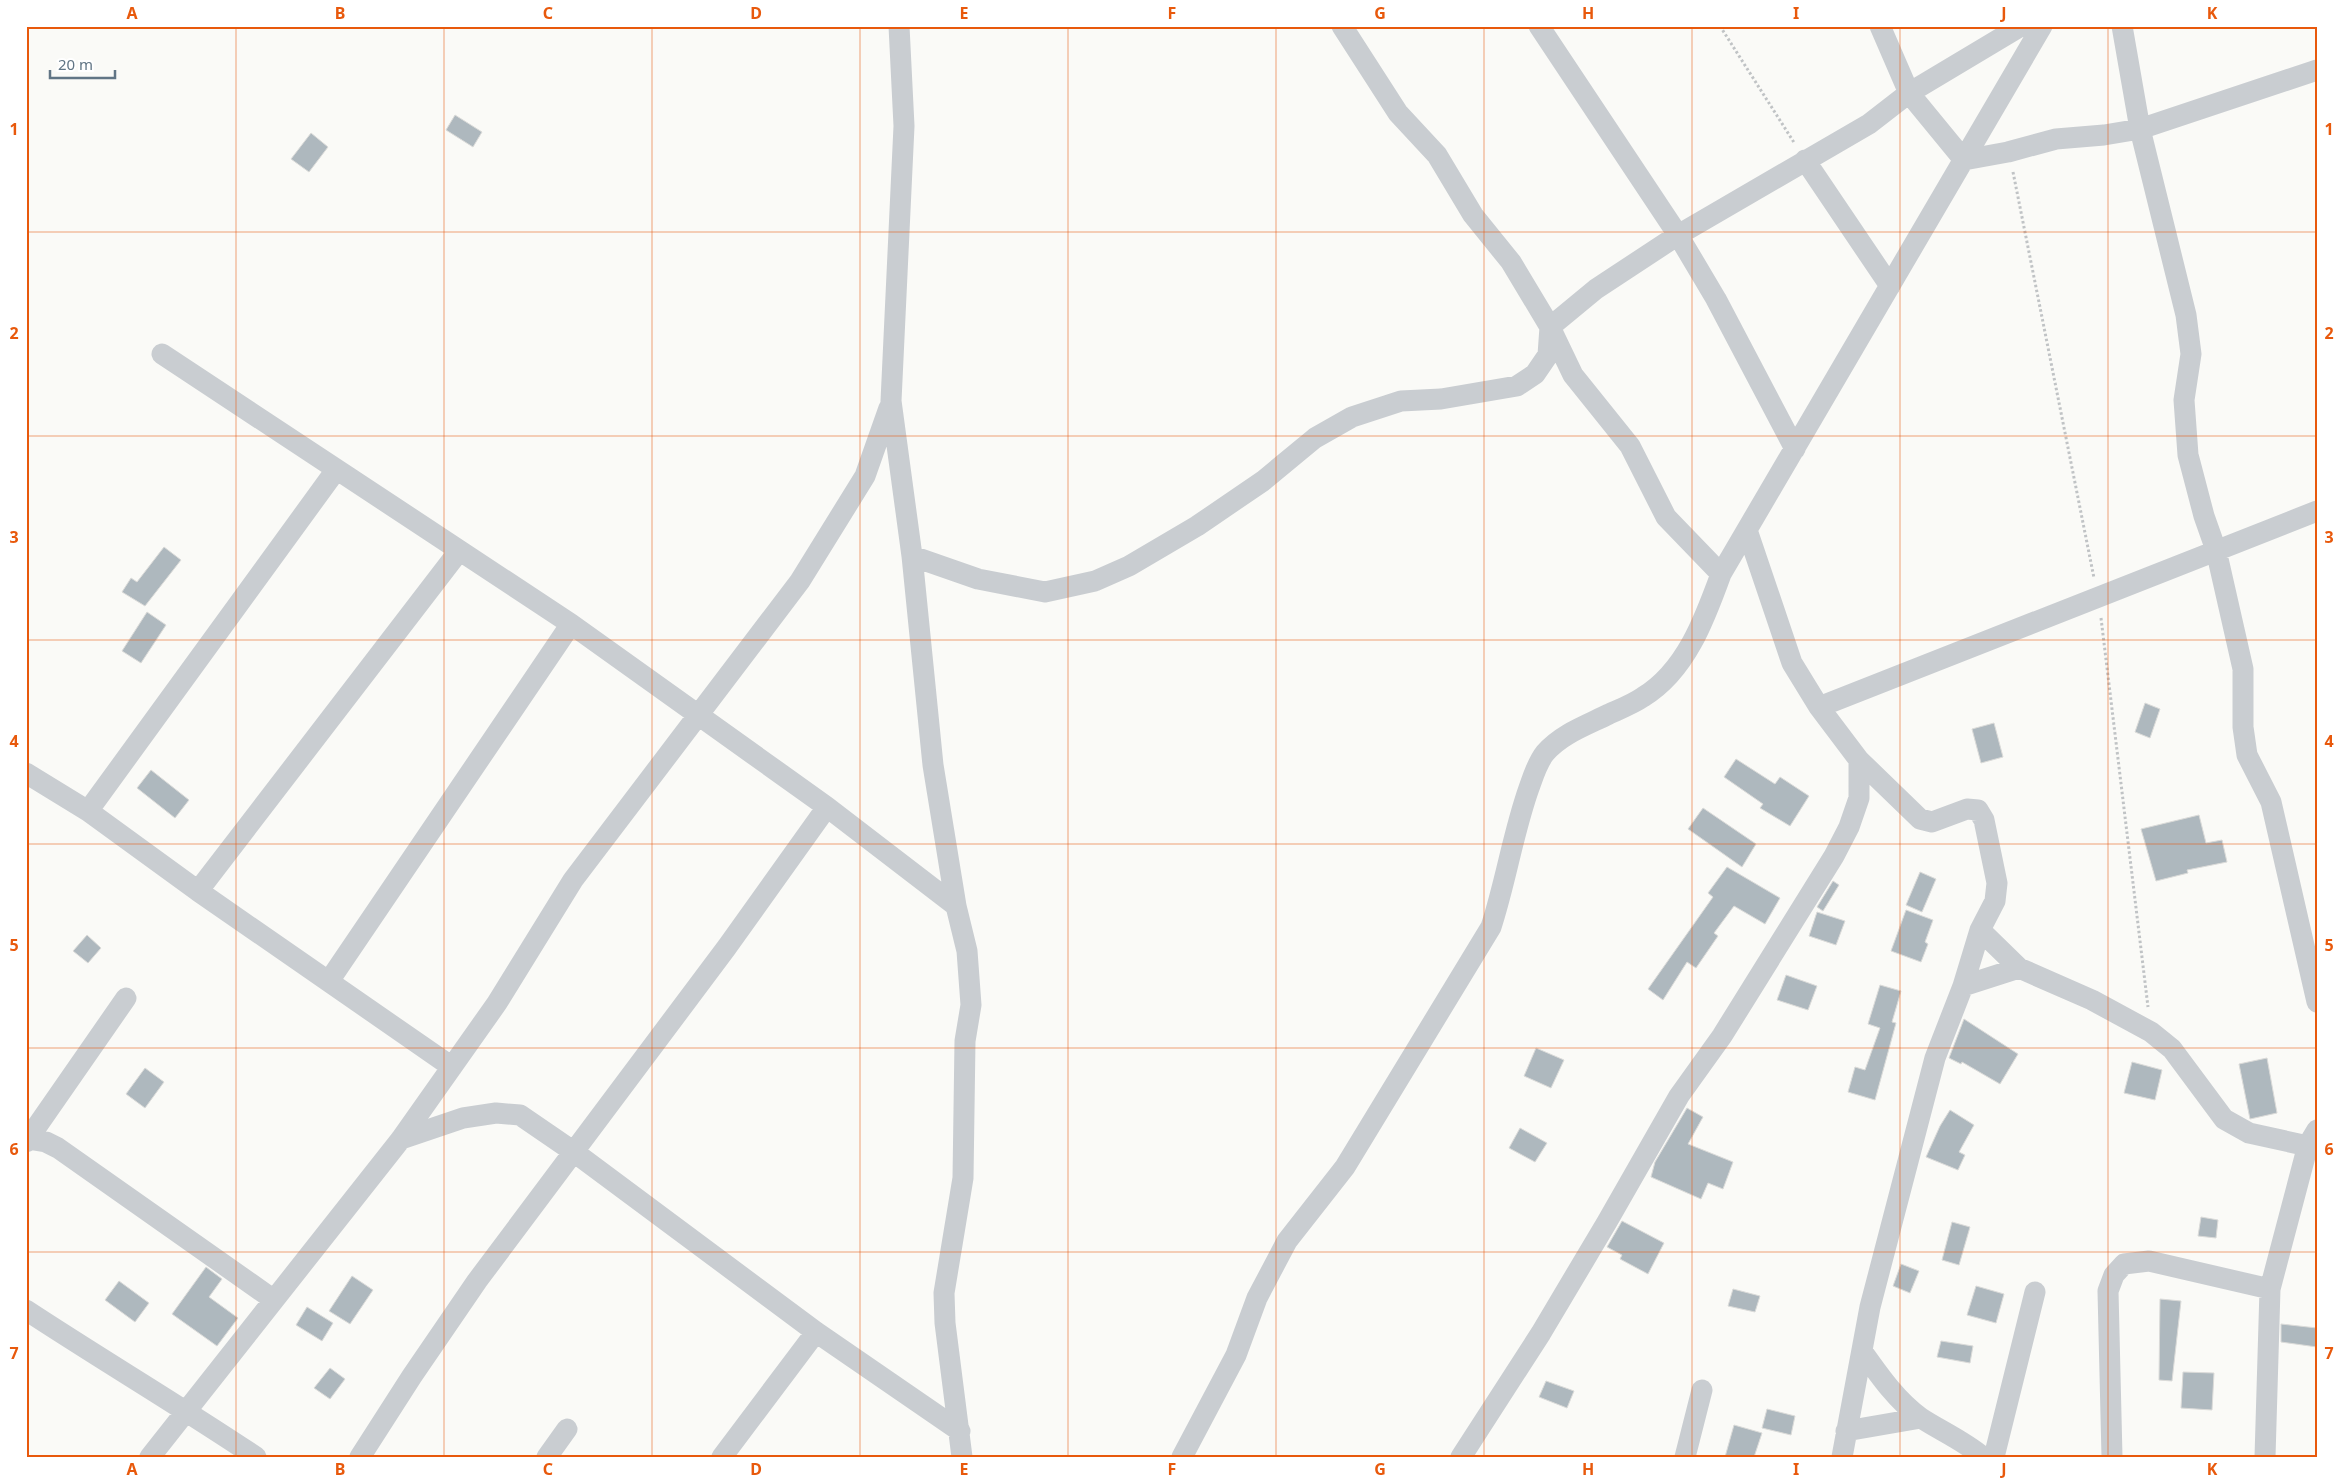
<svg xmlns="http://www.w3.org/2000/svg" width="2343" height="1483" font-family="'Noto Sans',sans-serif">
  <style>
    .building { fill: #aeb8be; stroke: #dbdbd9 }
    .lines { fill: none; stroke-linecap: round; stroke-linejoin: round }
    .path { stroke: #c0c3c5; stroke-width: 3; stroke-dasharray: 2.5 2.5; stroke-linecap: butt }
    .minor { stroke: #c9cdd1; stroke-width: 21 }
    .grid { fill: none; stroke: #e8590c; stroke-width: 1; stroke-opacity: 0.55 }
    .neatline { fill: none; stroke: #e8590c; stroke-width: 2 }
    .grid-label { font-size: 16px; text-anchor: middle; font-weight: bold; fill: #e8590c }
  </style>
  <rect width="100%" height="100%" fill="#fafaf7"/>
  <!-- building -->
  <path class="building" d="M455 115 482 132 473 147 446 130Z
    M311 133 328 147 309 172 291 159Z
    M164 547 181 560 145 606 122 592 131 578 137 582Z
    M147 612 166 625 141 663 122 651Z
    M2145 703 2160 709 2150 738 2135 732Z
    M1994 723 2003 757 1981 763 1972 729Z
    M1736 759 1775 784 1780 777 1809 796 1790 826 1760 808 1763 804 1724 777Z
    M151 770 189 800 175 818 137 788Z
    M1703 808 1756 844 1742 867 1688 829Z
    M2199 815 2206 843 2222 840 2227 862 2187 870 2188 873 2156 881 2141 829Z
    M1727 867 1780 898 1765 924 1734 906 1714 933 1718 936 1696 968 1687 962 1663 1000 1648 989 1713 897 1708 893Z
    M1920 872 1936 879 1922 912 1906 905Z
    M1833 881 1839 885 1823 911 1817 907Z
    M1906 910 1933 920 1925 942 1928 944 1921 962 1891 951Z
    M1817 912 1845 921 1836 945 1809 936Z
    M87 935 101 948 88 963 73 951Z
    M1786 975 1817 986 1808 1010 1777 1000Z
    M1880 985 1901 991 1892 1022 1896 1023 1875 1100 1848 1092 1855 1067 1865 1070 1880 1028 1868 1024Z
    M1964 1019 2018 1054 2000 1084 1962 1062 1961 1064 1949 1058Z
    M1536 1048 1564 1060 1551 1088 1524 1076Z
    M2267 1058 2277 1113 2250 1119 2239 1064Z
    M2132 1062 2162 1070 2155 1100 2124 1093Z
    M145 1068 164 1082 145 1108 126 1094Z
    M1687 1108 1703 1117 1688 1144 1733 1162 1723 1189 1708 1183 1701 1199 1651 1177 1655 1162Z
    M1950 1110 1974 1125 1959 1152 1965 1155 1958 1170 1926 1157 1940 1126Z
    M1520 1128 1547 1143 1535 1162 1509 1148Z
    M2201 1217 2218 1220 2216 1238 2198 1236Z
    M1622 1221 1664 1243 1648 1274 1620 1259 1622 1255 1607 1247Z
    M1952 1222 1970 1227 1959 1265 1942 1260Z
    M1901 1264 1919 1271 1910 1293 1893 1286Z
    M206 1267 222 1279 209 1297 238 1318 217 1346 172 1314Z
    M352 1276 373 1290 350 1324 329 1311Z
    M119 1281 149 1303 135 1322 105 1300Z
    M1976 1286 2004 1294 1996 1323 1967 1315Z
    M1733 1289 1760 1296 1755 1312 1728 1306Z
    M2160 1299 2181 1301 2172 1381 2159 1380Z
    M307 1307 333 1323 322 1341 296 1325Z
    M2281 1324 2317 1328V1347L2281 1342Z
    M1941 1341 1973 1346 1970 1363 1937 1357Z
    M330 1368 345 1379 330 1399 314 1388Z
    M2183 1372 2214 1373 2212 1410 2181 1408Z
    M1546 1381 1574 1391 1567 1408 1539 1397Z
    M1767 1409 1795 1416 1791 1435 1762 1428Z
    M1734 1425 1762 1433 1754 1457H1725Z"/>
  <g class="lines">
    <!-- path -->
    <path class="path" d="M1720 26 1795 144
      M2013 172 2094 578
      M2101 618 2148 1007"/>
    <!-- minor -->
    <path class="minor" d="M899 26 904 126 891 401 912 556 933 765 956 906 967 951 971 1005 965 1041 963 1178 944 1293 945 1323 962 1457
      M1342 26 1398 113 1437 155 1473 215 1511 262 1550 327 1573 375 1630 446 1666 517 1721 574
      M1539 26 1678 235 1716 299 1795 449
      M1880 26 1909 93 1964 160 2008 152 2056 139 2104 135 2140 129 2317 70
      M2122 26 2140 129 2186 315 2191 354 2184 400 2188 455 2204 516 2216 550 2243 669V727L2247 755 2271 802 2317 1002
      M1805 160 1890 286
      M162 354 571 624 827 807 956 906
      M1747 530 1792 663 1819 707 1859 760 1920 819 1932 822 1967 809 1978 810 1984 820 1997 883 1995 901 1980 930 1963 986 1935 1058 1870 1307 1842 1457
      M912 556 978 579 1045 592 1095 581 1129 566 1197 526 1263 481 1315 438 1352 417 1401 401 1441 399 1517 386 1535 374 1548 355 1550 327 1596 289 1678 235 1869 124 1909 93 2021 26
      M1819 707 2317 511
      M26 773 88 811 198 891 452 1067
      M88 811 336 470
      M198 891 459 551
      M1980 930 2019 968 2092 1000 2151 1032 2172 1049 2224 1119 2249 1133 2317 1148
      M329 981 571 624
      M1963 986 2019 968
      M28 1139 46 1142 58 1148 274 1300
      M401 1139 463 1118 496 1113 520 1115 574 1152 816 1332 960 1431
      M26 1142 126 998
      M26 1310C102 1360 180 1406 256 1457
      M1862 1351C1879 1375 1897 1401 1921 1418 1941 1431 1964 1441 1983 1457
      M1846 1431 1921 1418
      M150 1457 401 1139 497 1003 573 880 800 581 865 476 889 408
      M360 1457 412 1376 477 1281 727 947 827 807
      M547 1457 567 1429
      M722 1457 816 1332
      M1182 1457 1236 1355 1257 1298 1287 1241 1345 1167 1491 927C1506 881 1513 833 1529 788 1533 777 1537 763 1545 753 1561 734 1587 725 1609 714 1620 709 1633 704 1643 697 1686 671 1705 618 1721 574L2042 26
      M1461 1457 1541 1333 1607 1222 1679 1096 1722 1036 1834 856 1849 827 1859 798V760
      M1685 1457 1702 1390
      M1994 1457 2035 1292
      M2112 1457 2108 1291 2114 1275 2124 1264 2149 1261 2270 1289
      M2265 1457 2270 1289 2308 1145 2317 1130"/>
  </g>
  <!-- grid -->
  <path class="grid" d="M236 26V1457M444 26V1457M652 26V1457M860 26V1457M1068 26V1457M1276 26V1457M1484 26V1457M1692 26V1457M1900 26V1457M2108 26V1457M26 232H2317M26 436H2317M26 640H2317M26 844H2317M26 1048H2317M26 1252H2317"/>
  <!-- border -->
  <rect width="2343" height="1483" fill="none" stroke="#ffffff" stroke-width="55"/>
  <!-- scale -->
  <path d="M50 70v8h65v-8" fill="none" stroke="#617585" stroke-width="2.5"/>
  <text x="58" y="70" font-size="15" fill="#617585" stroke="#ffffff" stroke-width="4" paint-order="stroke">20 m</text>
  <rect x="28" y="28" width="2288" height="1428" class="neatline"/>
  <g class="grid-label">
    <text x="132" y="19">A</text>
    <text x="340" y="19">B</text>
    <text x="548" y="19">C</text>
    <text x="756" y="19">D</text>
    <text x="964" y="19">E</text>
    <text x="1172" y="19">F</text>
    <text x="1380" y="19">G</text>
    <text x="1588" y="19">H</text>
    <text x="1796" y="19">I</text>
    <text x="2004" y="19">J</text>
    <text x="2212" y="19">K</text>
    <text x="14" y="135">1</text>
    <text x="2329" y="135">1</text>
    <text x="14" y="339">2</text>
    <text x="2329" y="339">2</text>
    <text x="14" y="543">3</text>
    <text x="2329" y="543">3</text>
    <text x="14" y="747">4</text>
    <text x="2329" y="747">4</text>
    <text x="14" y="951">5</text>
    <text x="2329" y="951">5</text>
    <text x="14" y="1155">6</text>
    <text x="2329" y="1155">6</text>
    <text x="14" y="1359">7</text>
    <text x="2329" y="1359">7</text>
    <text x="132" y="1475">A</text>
    <text x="340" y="1475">B</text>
    <text x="548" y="1475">C</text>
    <text x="756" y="1475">D</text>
    <text x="964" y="1475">E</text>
    <text x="1172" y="1475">F</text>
    <text x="1380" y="1475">G</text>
    <text x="1588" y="1475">H</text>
    <text x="1796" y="1475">I</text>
    <text x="2004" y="1475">J</text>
    <text x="2212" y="1475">K</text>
  </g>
</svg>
